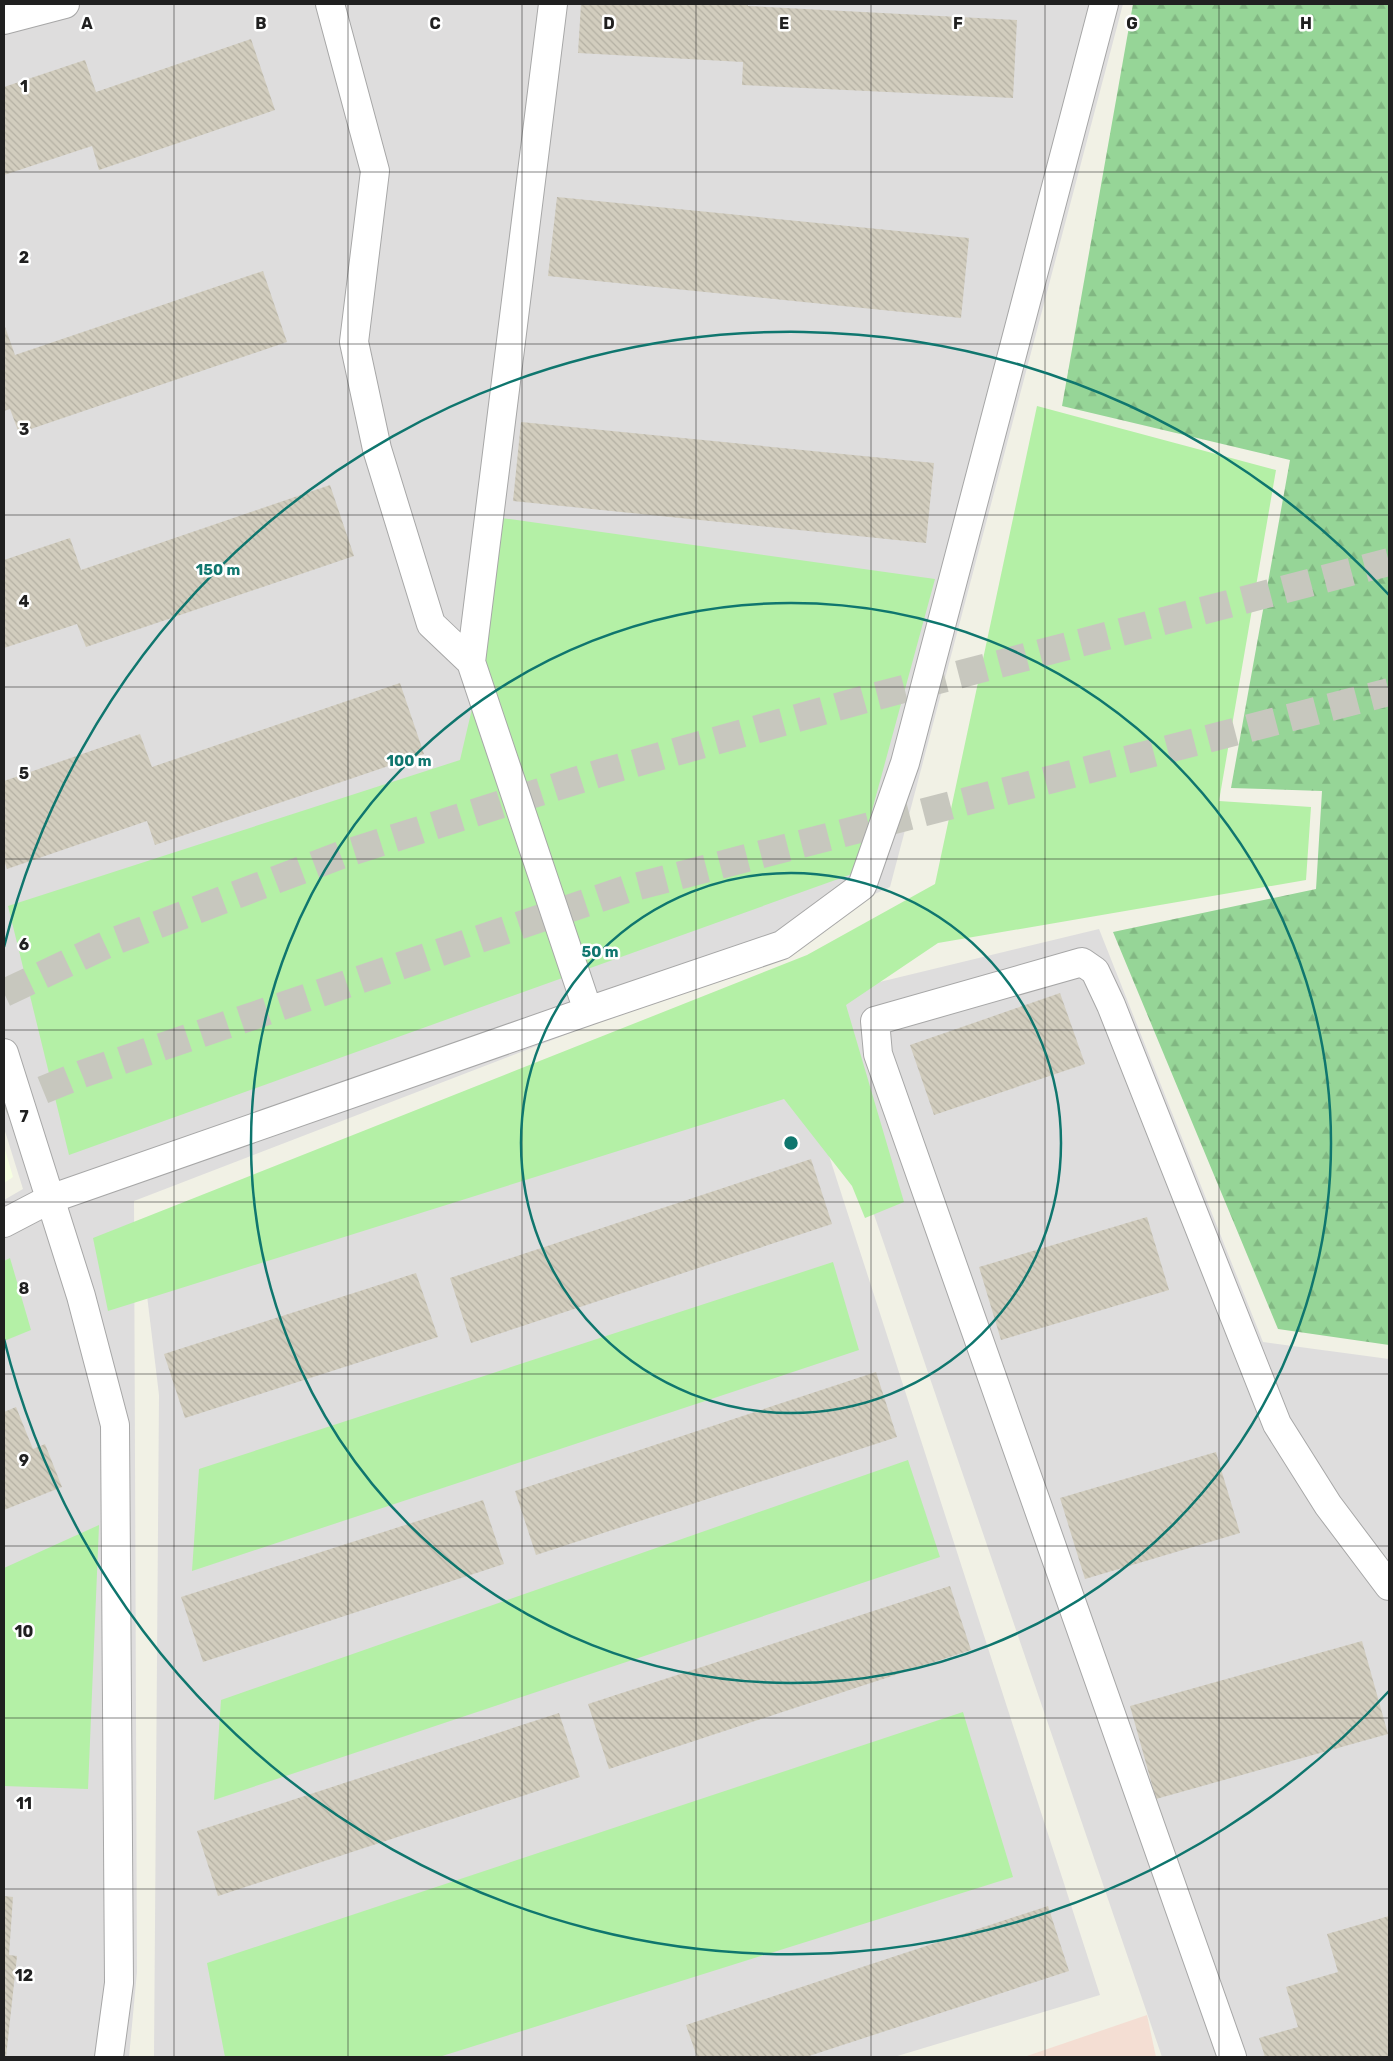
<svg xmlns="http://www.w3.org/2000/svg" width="1393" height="2061" font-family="Rubik,sans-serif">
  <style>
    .residential { fill: #dedddd }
    .commercial { fill: #f4ded3 }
    .education { fill: #f6ffe1 }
    .forest { fill: url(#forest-firs) }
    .garden { fill: #b4f0a6 }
    .building { fill: url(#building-back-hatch) }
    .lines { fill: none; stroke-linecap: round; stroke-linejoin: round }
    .trunk-tunnel { stroke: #c7c7be; stroke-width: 28; stroke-dasharray: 28 14; stroke-linecap: butt }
    .minor-casing { stroke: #a7a7a7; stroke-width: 30 }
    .minor { stroke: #fff; stroke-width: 28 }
    .grid { fill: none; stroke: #202020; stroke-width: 1; stroke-opacity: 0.55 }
    .ring { fill: none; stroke: #0f766e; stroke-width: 2.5 }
    .grid-label { font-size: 16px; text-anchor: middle; font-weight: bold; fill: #202020; stroke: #fff; stroke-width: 5; stroke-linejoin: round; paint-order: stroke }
    .centre { fill: #0f766e; stroke: #fff; stroke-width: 2.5 }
    .ring-label { font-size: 15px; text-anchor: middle; font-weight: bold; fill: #0f766e; stroke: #fff; stroke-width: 5; stroke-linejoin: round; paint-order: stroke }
  </style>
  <defs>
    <pattern id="forest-firs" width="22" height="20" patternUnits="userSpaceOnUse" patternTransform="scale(1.25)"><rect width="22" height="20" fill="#96d597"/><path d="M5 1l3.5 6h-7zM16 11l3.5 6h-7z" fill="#81b782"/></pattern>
    <pattern id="building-back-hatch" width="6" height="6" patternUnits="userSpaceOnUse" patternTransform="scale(1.25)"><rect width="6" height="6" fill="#d2cdbe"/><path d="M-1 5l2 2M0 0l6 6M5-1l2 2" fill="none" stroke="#b4b0a3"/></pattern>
  </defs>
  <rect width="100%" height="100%" fill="#f1f1e5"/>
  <!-- residential -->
  <path class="residential" d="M4 4H1123L890 887 591 1025 134 1201 137 1972 129 2057H4V1200L23 1189 4 1128Z
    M1099 929 1263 1342 1389 1359V2057H1162L801 1001Z
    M783 1013 1100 1995 894 2057H154L159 1395 139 1229Z"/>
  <!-- commercial -->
  <path class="commercial" d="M1147 2015 1156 2057H1024Z"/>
  <!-- education -->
  <path class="education" d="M4 1146 13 1177 4 1183Z"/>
  <!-- forest -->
  <path class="forest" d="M1133 4H1389V1345L1278 1329 1113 932 1316 889 1322 791 1231 788 1290 460 1062 406Z"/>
  <!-- garden -->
  <path class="garden" d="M1037 406 1276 470 1219 801 1311 807 1306 880 938 943 846 1005 904 1202 865 1218 852 1186 784 1099 108 1311 93 1238 807 955 935 884Z
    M502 518 935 579 855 873 69 1155 8 906 460 760 485 653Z
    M10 1258 31 1330 4 1341V1261Z
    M833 1262 859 1350 192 1571 199 1469Z
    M908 1460 940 1557 214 1800 221 1700Z
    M99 1525 88 1789 4 1786V1568Z
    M963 1712 1013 1877 439 2057H225L207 1963Z"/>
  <!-- building -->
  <path class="building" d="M581 4H748V6L1017 20 1013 98 742 85 743 62 578 53Z
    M251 39 275 110 99 170 92 146 4 175V87L85 60 96 92Z
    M557 197 969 238 961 318 548 276Z
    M263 271 287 342 19 433 10 409 4 411V324L15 355Z
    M521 422 934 463 926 543 513 501Z
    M330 485 354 556 86 647 77 624 4 648V560L70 538 81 570Z
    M400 683 424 754 155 845 147 821 7 869 4 860V781L140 734 152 767Z
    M1060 993 1085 1064 934 1115 910 1045Z
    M811 1159 832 1224 471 1343 450 1278Z
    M1147 1217 1169 1290 1001 1340 979 1267Z
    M416 1273 438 1337 185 1418 164 1354Z
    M876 1372 897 1437 536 1555 515 1491Z
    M16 1407 33 1449 45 1444 62 1487 4 1510V1412Z
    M1216 1452 1240 1533 1085 1579 1060 1498Z
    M483 1500 504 1564 203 1662 181 1597Z
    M950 1586 971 1650 609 1769 588 1704Z
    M1362 1641 1388 1734 1156 1799 1130 1706Z
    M559 1713 580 1777 218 1896 197 1831Z
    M4 1896 13 1897 9 1955 17 1956 6 2057H4Z
    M1048 1906 1069 1971 806 2057H697L686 2025Z
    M1389 1916V2057H1265L1259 2038 1298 2027 1286 1987 1338 1972 1327 1934Z"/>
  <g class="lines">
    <!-- trunk-tunnel -->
    <path class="trunk-tunnel" d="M4 993 112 942 341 855 600 773 873 697 1389 562
      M4 1106 82 1074 627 889 1389 692"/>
    <!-- minor casing -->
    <g class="minor-casing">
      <path id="minor" d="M330 4 375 171 354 342 377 449 431 624 471 662
        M4 20 65 4
        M588 1011 782 945 862 886 905 763 1104 4
        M4 1053 81 1296 115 1425 119 1983 109 2057
        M4 1223 50 1199 588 1011 471 662 553 4
        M1232 2057 878 1054 875 1021 1082 962 1095 971 1111 1005 1277 1424 1328 1505 1389 1586"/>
    </g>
    <!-- minor -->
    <use href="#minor" class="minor"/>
  </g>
  <!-- grid -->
  <path class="grid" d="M174 4V2057M348 4V2057M522 4V2057M696 4V2057M871 4V2057M1045 4V2057M1219 4V2057M4 172H1389M4 344H1389M4 515H1389M4 687H1389M4 859H1389M4 1030H1389M4 1202H1389M4 1374H1389M4 1546H1389M4 1718H1389M4 1889H1389"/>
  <!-- distance rings -->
  <g class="ring">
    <circle cx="791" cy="1143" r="270"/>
    <circle cx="791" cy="1143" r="540"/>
    <path d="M1389 1691A811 811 0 0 1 4 1339M4 947A811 811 0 0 1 1389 595"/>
  </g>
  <g class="grid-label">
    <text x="87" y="29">A</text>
    <text x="261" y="29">B</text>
    <text x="435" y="29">C</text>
    <text x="609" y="29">D</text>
    <text x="784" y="29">E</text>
    <text x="958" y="29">F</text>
    <text x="1132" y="29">G</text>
    <text x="1306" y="29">H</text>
    <text x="24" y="92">1</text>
    <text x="24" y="263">2</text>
    <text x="24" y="435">3</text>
    <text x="24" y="607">4</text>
    <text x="24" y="779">5</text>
    <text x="24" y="950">6</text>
    <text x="24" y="1122">7</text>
    <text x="24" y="1294">8</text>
    <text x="24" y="1466">9</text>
    <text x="24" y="1637">10</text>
    <text x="24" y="1809">11</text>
    <text x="24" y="1981">12</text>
  </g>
  <circle cx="791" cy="1143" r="8" class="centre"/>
  <g class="ring-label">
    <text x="218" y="575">150 m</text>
    <text x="409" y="766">100 m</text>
    <text x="600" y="957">50 m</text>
  </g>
  <!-- border -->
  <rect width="1393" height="2061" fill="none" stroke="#202020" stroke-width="10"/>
</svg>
